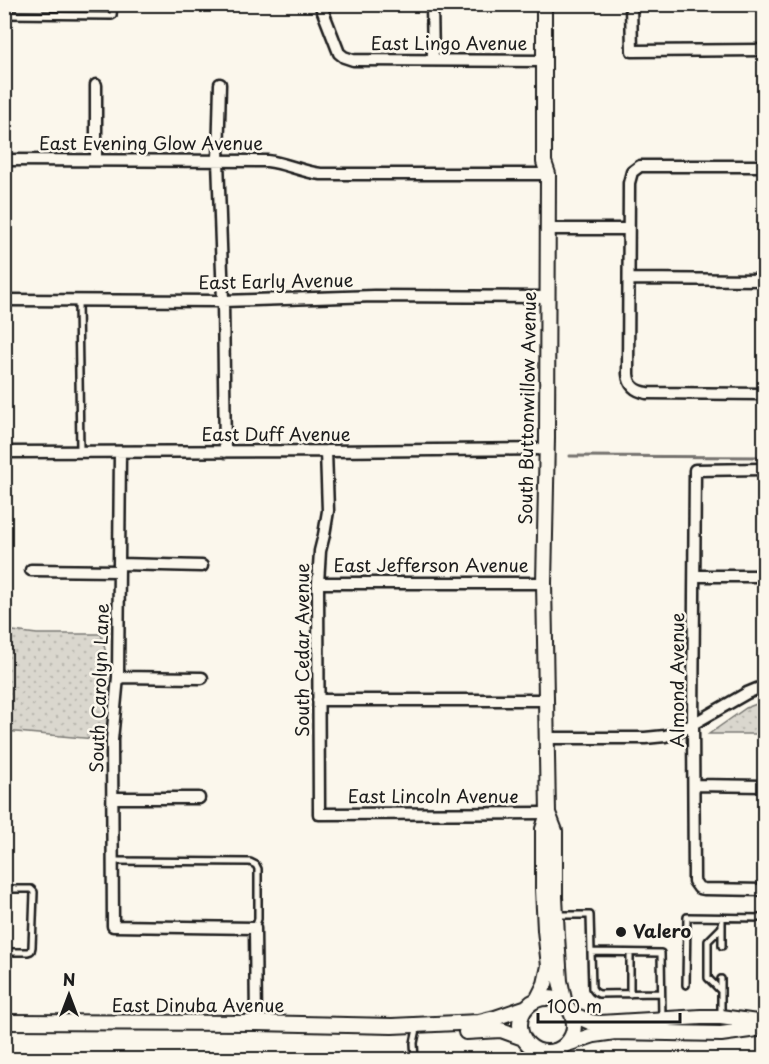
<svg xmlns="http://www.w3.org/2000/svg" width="769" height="1064" font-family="'Playpen Sans',sans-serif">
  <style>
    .grass { fill: url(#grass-dots); stroke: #7b7a75; stroke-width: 1.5 }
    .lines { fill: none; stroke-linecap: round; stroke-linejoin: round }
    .stream { stroke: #74726e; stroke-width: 3 }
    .service-casing { stroke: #1c1c1c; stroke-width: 10 }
    .minor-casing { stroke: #1c1c1c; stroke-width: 15 }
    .tertiary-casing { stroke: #1c1c1c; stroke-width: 18 }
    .service { stroke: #fbf7ec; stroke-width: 5 }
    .minor { stroke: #fbf7ec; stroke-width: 10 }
    .tertiary { stroke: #fbf7ec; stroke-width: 14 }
    .poi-dot { fill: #1c1c1c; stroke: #fbf7ec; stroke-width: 2 }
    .labels { text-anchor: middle; stroke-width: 5; stroke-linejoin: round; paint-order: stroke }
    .street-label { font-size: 18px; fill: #1c1c1c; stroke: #fbf7ec }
    .poi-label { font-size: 18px; font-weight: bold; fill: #1c1c1c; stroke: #fbf7ec; text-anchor: start }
  </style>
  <defs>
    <pattern id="grass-dots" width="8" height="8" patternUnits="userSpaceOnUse" patternTransform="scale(1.5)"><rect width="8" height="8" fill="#dad7ce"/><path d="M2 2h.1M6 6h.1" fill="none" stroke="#bab8b0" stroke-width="1.8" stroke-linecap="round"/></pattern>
  </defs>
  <rect width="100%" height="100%" fill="#fbf7ec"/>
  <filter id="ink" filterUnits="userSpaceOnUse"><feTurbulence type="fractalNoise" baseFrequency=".0167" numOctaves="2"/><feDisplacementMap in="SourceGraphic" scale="12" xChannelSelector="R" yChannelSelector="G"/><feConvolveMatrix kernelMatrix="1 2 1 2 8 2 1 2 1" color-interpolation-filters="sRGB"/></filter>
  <g filter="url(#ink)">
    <!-- grass -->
    <path class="grass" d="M5 630 37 634H101L118 699 112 730 95 739 5 731Z
      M764 701V734H709L746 708Z"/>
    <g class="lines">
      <!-- stream -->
      <path class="stream" d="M570 456 764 457"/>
      <!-- service casing -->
      <g class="service-casing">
        <path id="service" d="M4 15 112 16 113 15 114 4
          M78 300 80 452
          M113 861 250 862 256 865 258 869V919L255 928
          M4 889H31L34 892 32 947 31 951 28 952H4
          M558 915H590L591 952 661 953 662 1019
          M722 946V917
          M591 952 592 988 595 992 599 994 661 993
          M630 953V994
          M686 985 687 917 764 918
          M721 991 708 978V941L722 927
          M721 1016V979
          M415 1060 414 1043 417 1029"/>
      </g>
      <!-- minor casing -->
      <g class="minor-casing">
        <path id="minor" d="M320 4 339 53 344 57 353 60 544 61
          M432 4 433 60
          M631 4 632 51 764 50
          M220 84 218 160 223 301 225 452
          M96 85V160
          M4 160 267 161C286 163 302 172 321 174H548
          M764 166H640L632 172 629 183 628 374C629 386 635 391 647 393L764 394
          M548 229H628
          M629 279 764 280
          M4 300 223 301 374 296 548 297
          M326 451 328 511 324 535 320 551 318 583 319 814 548 813
          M4 452 326 451 547 449
          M120 452 118 677 112 740 113 926 255 928 256 1023
          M764 469 695 470 693 724 694 881 699 888 704 889 764 890
          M119 564 202 566
          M31 570 119 571
          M695 576H764
          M318 583H544
          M118 677 202 678
          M318 700H546
          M547 738H645L665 736 679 732 747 693 764 686
          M694 785 764 786
          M113 798H199"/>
      </g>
      <!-- tertiary casing -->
      <g class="tertiary-casing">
        <path id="tertiary" d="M548 813 555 831V897L557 936 560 981 565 1004
          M520 1025a27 27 0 1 1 54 0a27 27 0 1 1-54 0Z
          M537 1000 545 984 549 966 545 930 543 889V829L548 813 544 583 547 438 548 174 544 162V4
          M572 1014 590 1022 600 1023 701 1017H721L764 1023
          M4 1022 256 1023 392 1026 479 1022 495 1018 527 1007
          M466 1032 501 1030 523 1038
          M567 1044 594 1035 615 1032 721 1034 764 1028"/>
      </g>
      <!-- service -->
      <use href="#service" class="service"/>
      <!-- minor -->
      <use href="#minor" class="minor"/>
      <!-- tertiary -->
      <use href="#tertiary" class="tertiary"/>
    </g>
  </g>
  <!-- markers -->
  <circle class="poi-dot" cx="621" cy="932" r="6"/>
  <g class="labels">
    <!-- street labels -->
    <g class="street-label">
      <text x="449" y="50">East Lingo Avenue</text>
      <text x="151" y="150">East Evening Glow Avenue</text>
      <text transform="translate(276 282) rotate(-1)" y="6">East Early Avenue</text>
      <text transform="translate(528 408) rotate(-89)" y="6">South Buttonwillow Avenue</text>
      <text x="276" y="441">East Duff Avenue</text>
      <text x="431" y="572">East Jefferson Avenue</text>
      <text transform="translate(303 650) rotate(-90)" y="6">South Cedar Avenue</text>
      <text transform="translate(678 680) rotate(-90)" y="6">Almond Avenue</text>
      <text transform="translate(100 688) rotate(-88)" y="6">South Carolyn Lane</text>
      <text x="433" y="803">East Lincoln Avenue</text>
      <text x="198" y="1012">East Dinuba Avenue</text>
    </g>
    <!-- poi labels -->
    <g class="poi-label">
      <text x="633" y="938">Valero</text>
    </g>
  </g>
  <!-- margin -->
  <rect width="769" height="1064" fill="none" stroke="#fbf7ec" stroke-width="24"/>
  <rect x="12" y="12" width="745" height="1040" fill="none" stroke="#1c1c1c" stroke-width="2" filter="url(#ink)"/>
  <!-- north arrow -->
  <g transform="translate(69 995)" stroke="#fbf7ec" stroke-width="4.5" paint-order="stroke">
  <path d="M0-4.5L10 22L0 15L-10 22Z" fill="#1c1c1c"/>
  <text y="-9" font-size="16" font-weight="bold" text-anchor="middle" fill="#1c1c1c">N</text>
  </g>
  <!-- scale -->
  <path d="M538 1013v9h142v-9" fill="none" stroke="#1c1c1c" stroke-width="3"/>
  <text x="547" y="1013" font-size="18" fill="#1c1c1c" stroke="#fbf7ec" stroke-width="4.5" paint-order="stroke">100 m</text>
</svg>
